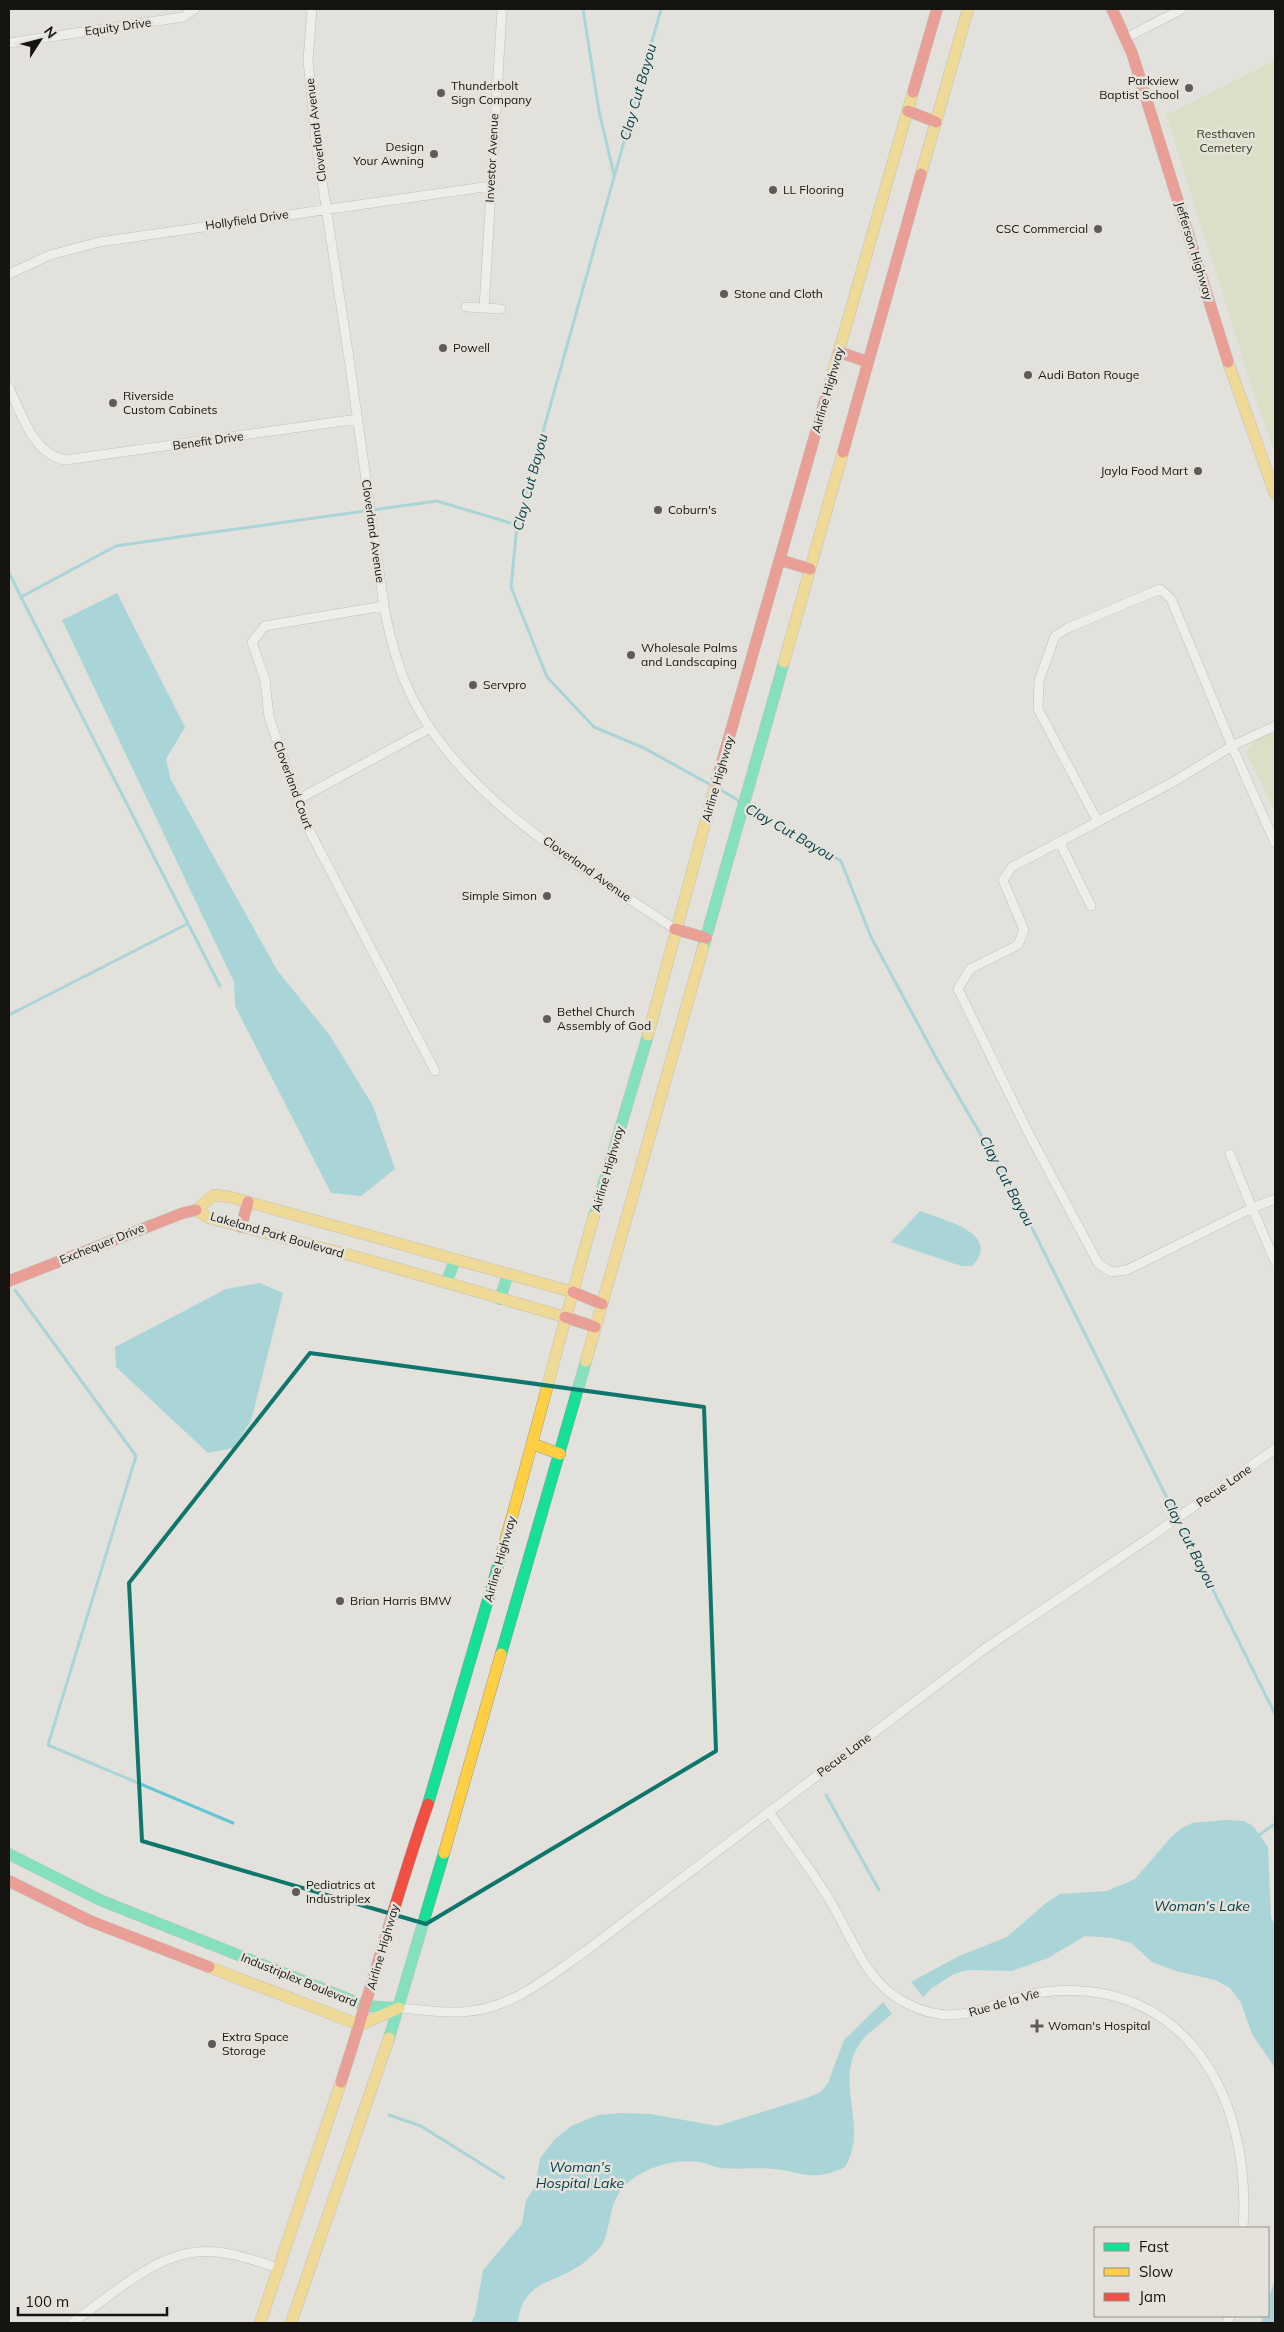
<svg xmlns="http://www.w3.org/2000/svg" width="1284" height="2332" font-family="Mulish,sans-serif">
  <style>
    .green { fill: #d1deaf }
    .water { fill: #65c5d6 }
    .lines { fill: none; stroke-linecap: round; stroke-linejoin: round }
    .stream { stroke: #65c5d6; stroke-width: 3 }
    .street-casing { stroke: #999996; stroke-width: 10 }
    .fast-casing { stroke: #999996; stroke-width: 12 }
    .slow-casing { stroke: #999996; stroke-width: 12 }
    .jam-casing { stroke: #999996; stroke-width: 12 }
    .street { stroke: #fbfafa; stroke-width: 9 }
    .fast { stroke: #16e098; stroke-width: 11 }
    .slow { stroke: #ffcf43; stroke-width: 11 }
    .jam { stroke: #f24e42; stroke-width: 11 }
    .marked { fill: none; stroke: #0f766e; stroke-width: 4; stroke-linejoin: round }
    .poi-dot { fill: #5d5c58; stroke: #e4e2da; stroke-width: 2 }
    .labels { text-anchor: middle; stroke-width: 5; stroke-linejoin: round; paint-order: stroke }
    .street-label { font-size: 12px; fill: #151411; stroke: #e4e2da }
    .poi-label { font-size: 12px; fill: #151411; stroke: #e4e2da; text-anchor: start }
    .park-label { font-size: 12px; fill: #303a15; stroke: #e4e2da }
    .water-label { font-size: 14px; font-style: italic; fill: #02404b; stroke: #e4e2da }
  </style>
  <rect width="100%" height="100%" fill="#e2e1dc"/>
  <!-- green -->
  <path class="green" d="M1275 60V454L1248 375 1166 115Z
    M1275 730V812L1246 752 1254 741Z"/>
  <!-- water -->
  <path class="water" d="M117 593 185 727 166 759 171 780 277 970 331 1037 373 1106 395 1169 361 1196 331 1193 235 1006 234 982 62 620Z
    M920 1211C943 1220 1003 1233 972 1266H961L891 1242Z
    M260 1283 283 1293 251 1421 233 1448 208 1453 116 1367 115 1347 226 1289Z
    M1226 1820 1244 1821 1253 1826 1268 1847 1271 1918 1275 1924V2068L1252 2034 1241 2003 1230 1988 1215 1980 1176 1971 1152 1962 1131 1943 1112 1938 1085 1936 1048 1958 1012 1971 968 1970 954 1974 932 1988 923 1997 911 1982 959 1956 1007 1937 1046 1903 1060 1894 1107 1891 1135 1879 1171 1837 1182 1828 1192 1823Z
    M883 2002 892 2014C883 2022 873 2029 865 2037 829 2077 871 2125 845 2167 813 2182 806 2173 775 2169 757 2167 739 2170 721 2168 714 2167 707 2163 699 2162 675 2159 650 2166 631 2180 608 2198 613 2218 604 2241 601 2249 592 2255 586 2261 559 2284 522 2278 518 2323H471L475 2315 483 2270 522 2224 526 2200 535 2187 540 2158 554 2140 571 2126 598 2115 621 2113 651 2114 717 2126 804 2099 821 2092 828 2083 844 2040Z
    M1275 2280V2323H1261L1263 2316H1268V2300Z"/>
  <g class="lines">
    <!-- stream -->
    <path class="stream" d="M583 9 599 111 614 175
      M661 9 517 525 511 587 547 677 594 727 644 748 711 785
      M9 573 21 597 116 546 178 537 437 501 517 525
      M21 597 220 986
      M721 790 739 801
      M749 806 841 861 871 937 939 1063 1013 1190 1275 1714
      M9 1015 187 924
      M15 1290 136 1456 48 1745 233 1823
      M826 1795 879 1890
      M1256 1837 1275 1824
      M389 2115 421 2126 504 2178"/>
    <!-- street casing -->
    <g class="street-casing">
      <path id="street" d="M312 9 308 60 316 141 348 352 384 606C390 639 399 673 415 703 468 803 583 868 675 929
        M1126 38 1182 9
        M9 43 183 17 195 9
        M9 274 50 255 99 242 491 186
        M466 307 501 309
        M484 308 502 9
        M9 388C22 414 33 454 65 460L358 419
        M384 606 265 626 252 642 265 680 269 717 305 822 435 1071
        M1275 726 1232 746 1175 781 1012 867 1003 880 1024 930 1018 945 970 969 958 989 1028 1132 1098 1263 1111 1272 1127 1270 1252 1208 1275 1261
        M297 800 430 728
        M1098 822 1038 709 1039 681 1055 636 1068 628 1160 589 1171 599 1232 746 1275 843
        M1060 843 1091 906
        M1230 1154 1252 1208 1275 1199
        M769 1812C789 1841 811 1869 829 1899 852 1936 865 1983 906 2003 963 2033 991 1998 1044 1992 1189 1976 1252 2102 1243 2228
        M399 2008C419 2009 440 2013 461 2012 511 2010 548 1977 587 1950L987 1647 1149 1538 1275 1449
        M72 2323C108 2298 152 2256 197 2252 224 2249 253 2260 279 2268
        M1227 2323 1230 2316"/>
    </g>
    <!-- fast casing -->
    <g class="fast-casing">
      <path id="fast" d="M703 948 784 662
        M594 1216 648 1035
        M446 1283 455 1260
        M500 1299 508 1274
        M501 1654 586 1361
        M428 1804 502 1552
        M9 1854 100 1900 366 2006 396 2008
        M389 2038 444 1853"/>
    </g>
    <!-- slow casing -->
    <g class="slow-casing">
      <path id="slow" d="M921 174 968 9
        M1228 362 1275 494
        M825 400 913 92
        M784 662 843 452
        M648 1035 716 783
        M196 1210 214 1195 230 1197 573 1292
        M196 1210 209 1218 361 1258 565 1317
        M586 1361 703 948
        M533 1444 560 1454
        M502 1552C534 1440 562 1328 594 1216
        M444 1853 501 1654
        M209 1967 360 2025 399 2008
        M260 2323 341 2082
        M291 2323 389 2038"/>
    </g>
    <!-- jam casing -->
    <g class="jam-casing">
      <path id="jam" d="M1112 9 1132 53 1228 362
        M913 92 937 9
        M908 111 936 122
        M839 352 868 362
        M843 452 921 174
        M780 560 810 569
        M716 783 825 400
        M675 929 706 938
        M241 1227 248 1202
        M9 1281 183 1213 196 1210
        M573 1292 602 1304
        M565 1317 595 1327
        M9 1881 90 1921 209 1967
        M341 2082C371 1990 396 1896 428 1804"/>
    </g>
    <!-- street -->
    <use href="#street" class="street"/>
    <!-- fast -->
    <use href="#fast" class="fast"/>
    <!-- slow -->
    <use href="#slow" class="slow"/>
    <!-- jam -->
    <use href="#jam" class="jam"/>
  </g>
  <!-- marked area -->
  <path d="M0 0H1284V2332H0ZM310 1353 704 1407 716 1751 426 1924 142 1841 129 1583Z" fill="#e2e1dc" fill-opacity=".55" fill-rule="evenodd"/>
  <path class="marked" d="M310 1353 704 1407 716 1751 426 1924 142 1841 129 1583Z"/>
  <!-- markers -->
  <g class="poi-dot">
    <circle cx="1189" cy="88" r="5"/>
    <circle cx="441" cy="93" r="5"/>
    <circle cx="434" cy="154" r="5"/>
    <circle cx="773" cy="190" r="5"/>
    <circle cx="1098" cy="229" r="5"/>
    <circle cx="724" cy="294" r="5"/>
    <circle cx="443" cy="348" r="5"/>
    <circle cx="1028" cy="375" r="5"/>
    <circle cx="113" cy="403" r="5"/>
    <circle cx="1198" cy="471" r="5"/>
    <circle cx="658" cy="510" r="5"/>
    <circle cx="631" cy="655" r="5"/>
    <circle cx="473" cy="685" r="5"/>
    <circle cx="547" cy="896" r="5"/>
    <circle cx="547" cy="1019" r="5"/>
    <circle cx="340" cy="1601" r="5"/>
    <circle cx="296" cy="1892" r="5"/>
    <path d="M1034.5 2018.5h5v5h5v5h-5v5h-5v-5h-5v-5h5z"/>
    <circle cx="212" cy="2044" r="5"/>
  </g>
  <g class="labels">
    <!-- street labels -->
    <g class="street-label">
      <text transform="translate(118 27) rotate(-8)" y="4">Equity Drive</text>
      <text transform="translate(316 130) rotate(-97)" y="4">Cloverland Avenue</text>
      <text transform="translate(492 158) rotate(-87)" y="4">Investor Avenue</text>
      <text transform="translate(247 220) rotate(-8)" y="4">Hollyfield Drive</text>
      <text transform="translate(1194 251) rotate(73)" y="4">Jefferson Highway</text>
      <text transform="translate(828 390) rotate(-74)" y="4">Airline Highway</text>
      <text transform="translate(208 441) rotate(-8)" y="4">Benefit Drive</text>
      <text transform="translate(373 531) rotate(82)" y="4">Cloverland Avenue</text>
      <text transform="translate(718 779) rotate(-74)" y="4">Airline Highway</text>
      <text transform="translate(293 785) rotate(70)" y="4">Cloverland Court</text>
      <text transform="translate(587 869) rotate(35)" y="4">Cloverland Avenue</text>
      <text transform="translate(608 1169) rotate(-74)" y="4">Airline Highway</text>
      <text transform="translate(277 1235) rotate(16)" y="4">Lakeland Park Boulevard</text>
      <text transform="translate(102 1244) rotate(-22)" y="4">Exchequer Drive</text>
      <text transform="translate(1224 1486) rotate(-35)" y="4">Pecue Lane</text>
      <text transform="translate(500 1559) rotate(-74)" y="4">Airline Highway</text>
      <text transform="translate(844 1755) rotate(-37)" y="4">Pecue Lane</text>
      <text transform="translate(383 1947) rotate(-74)" y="4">Airline Highway</text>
      <text transform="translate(299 1980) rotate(22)" y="4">Industriplex Boulevard</text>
      <text transform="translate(1004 2003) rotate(-16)" y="4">Rue de la Vie</text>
    </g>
    <!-- poi labels -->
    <g class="poi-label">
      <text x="1179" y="85" text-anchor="end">Parkview<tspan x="1179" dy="14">Baptist School</tspan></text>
      <text x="451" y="90">Thunderbolt<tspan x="451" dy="14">Sign Company</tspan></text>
      <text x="424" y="151" text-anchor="end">Design<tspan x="424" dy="14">Your Awning</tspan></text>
      <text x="783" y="194">LL Flooring</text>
      <text x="1088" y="233" text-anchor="end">CSC Commercial</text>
      <text x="734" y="298">Stone and Cloth</text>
      <text x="453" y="352">Powell</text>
      <text x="1038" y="379">Audi Baton Rouge</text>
      <text x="123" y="400">Riverside<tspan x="123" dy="14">Custom Cabinets</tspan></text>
      <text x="1188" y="475" text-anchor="end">Jayla Food Mart</text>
      <text x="668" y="514">Coburn's</text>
      <text x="641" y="652">Wholesale Palms<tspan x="641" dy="14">and Landscaping</tspan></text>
      <text x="483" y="689">Servpro</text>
      <text x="537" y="900" text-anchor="end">Simple Simon</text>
      <text x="557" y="1016">Bethel Church<tspan x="557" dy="14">Assembly of God</tspan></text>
      <text x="350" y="1605">Brian Harris BMW</text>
      <text x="306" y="1889">Pediatrics at<tspan x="306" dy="14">Industriplex</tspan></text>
      <text x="1048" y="2030">Woman's Hospital</text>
      <text x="222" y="2041">Extra Space<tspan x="222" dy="14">Storage</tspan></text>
    </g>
    <!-- park labels -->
    <g class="park-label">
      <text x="1226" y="138">Resthaven<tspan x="1226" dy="14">Cemetery</tspan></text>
    </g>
    <!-- water labels -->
    <g class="water-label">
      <text transform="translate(638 92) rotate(-74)" y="5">Clay Cut Bayou</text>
      <text transform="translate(530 482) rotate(-75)" y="5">Clay Cut Bayou</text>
      <text transform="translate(790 832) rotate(30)" y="5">Clay Cut Bayou</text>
      <text transform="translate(1007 1181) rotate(62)" y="5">Clay Cut Bayou</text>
      <text transform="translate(1190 1543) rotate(63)" y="5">Clay Cut Bayou</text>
      <text x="1202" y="1911">Woman's Lake</text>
      <text x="580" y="2172">Woman's<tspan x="580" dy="16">Hospital Lake</tspan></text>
    </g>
  </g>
  <!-- border -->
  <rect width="1284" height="2332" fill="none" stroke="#151411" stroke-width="20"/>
  <!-- legend -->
  <rect x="1094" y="2227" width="175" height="90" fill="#e4e2da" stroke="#91908a"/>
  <rect x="1104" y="2243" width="25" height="8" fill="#16e098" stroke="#91908a"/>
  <text x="1139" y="2252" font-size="15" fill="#151411">Fast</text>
  <rect x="1104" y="2268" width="25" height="8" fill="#ffcf43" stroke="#91908a"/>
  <text x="1139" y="2277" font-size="15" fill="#151411">Slow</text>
  <rect x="1104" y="2293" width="25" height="8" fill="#f24e42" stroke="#91908a"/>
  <text x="1139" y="2302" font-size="15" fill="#151411">Jam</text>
  <!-- north arrow -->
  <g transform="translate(40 40) rotate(54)" stroke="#e4e2da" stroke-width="4" paint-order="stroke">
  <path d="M0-4L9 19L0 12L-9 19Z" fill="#151411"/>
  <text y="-8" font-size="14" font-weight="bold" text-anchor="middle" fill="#151411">N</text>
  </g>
  <!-- scale -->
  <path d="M18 2307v8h149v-8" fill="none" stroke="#151411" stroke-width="2.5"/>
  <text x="25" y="2307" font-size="15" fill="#151411" stroke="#e4e2da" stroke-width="4" paint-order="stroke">100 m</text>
</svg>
